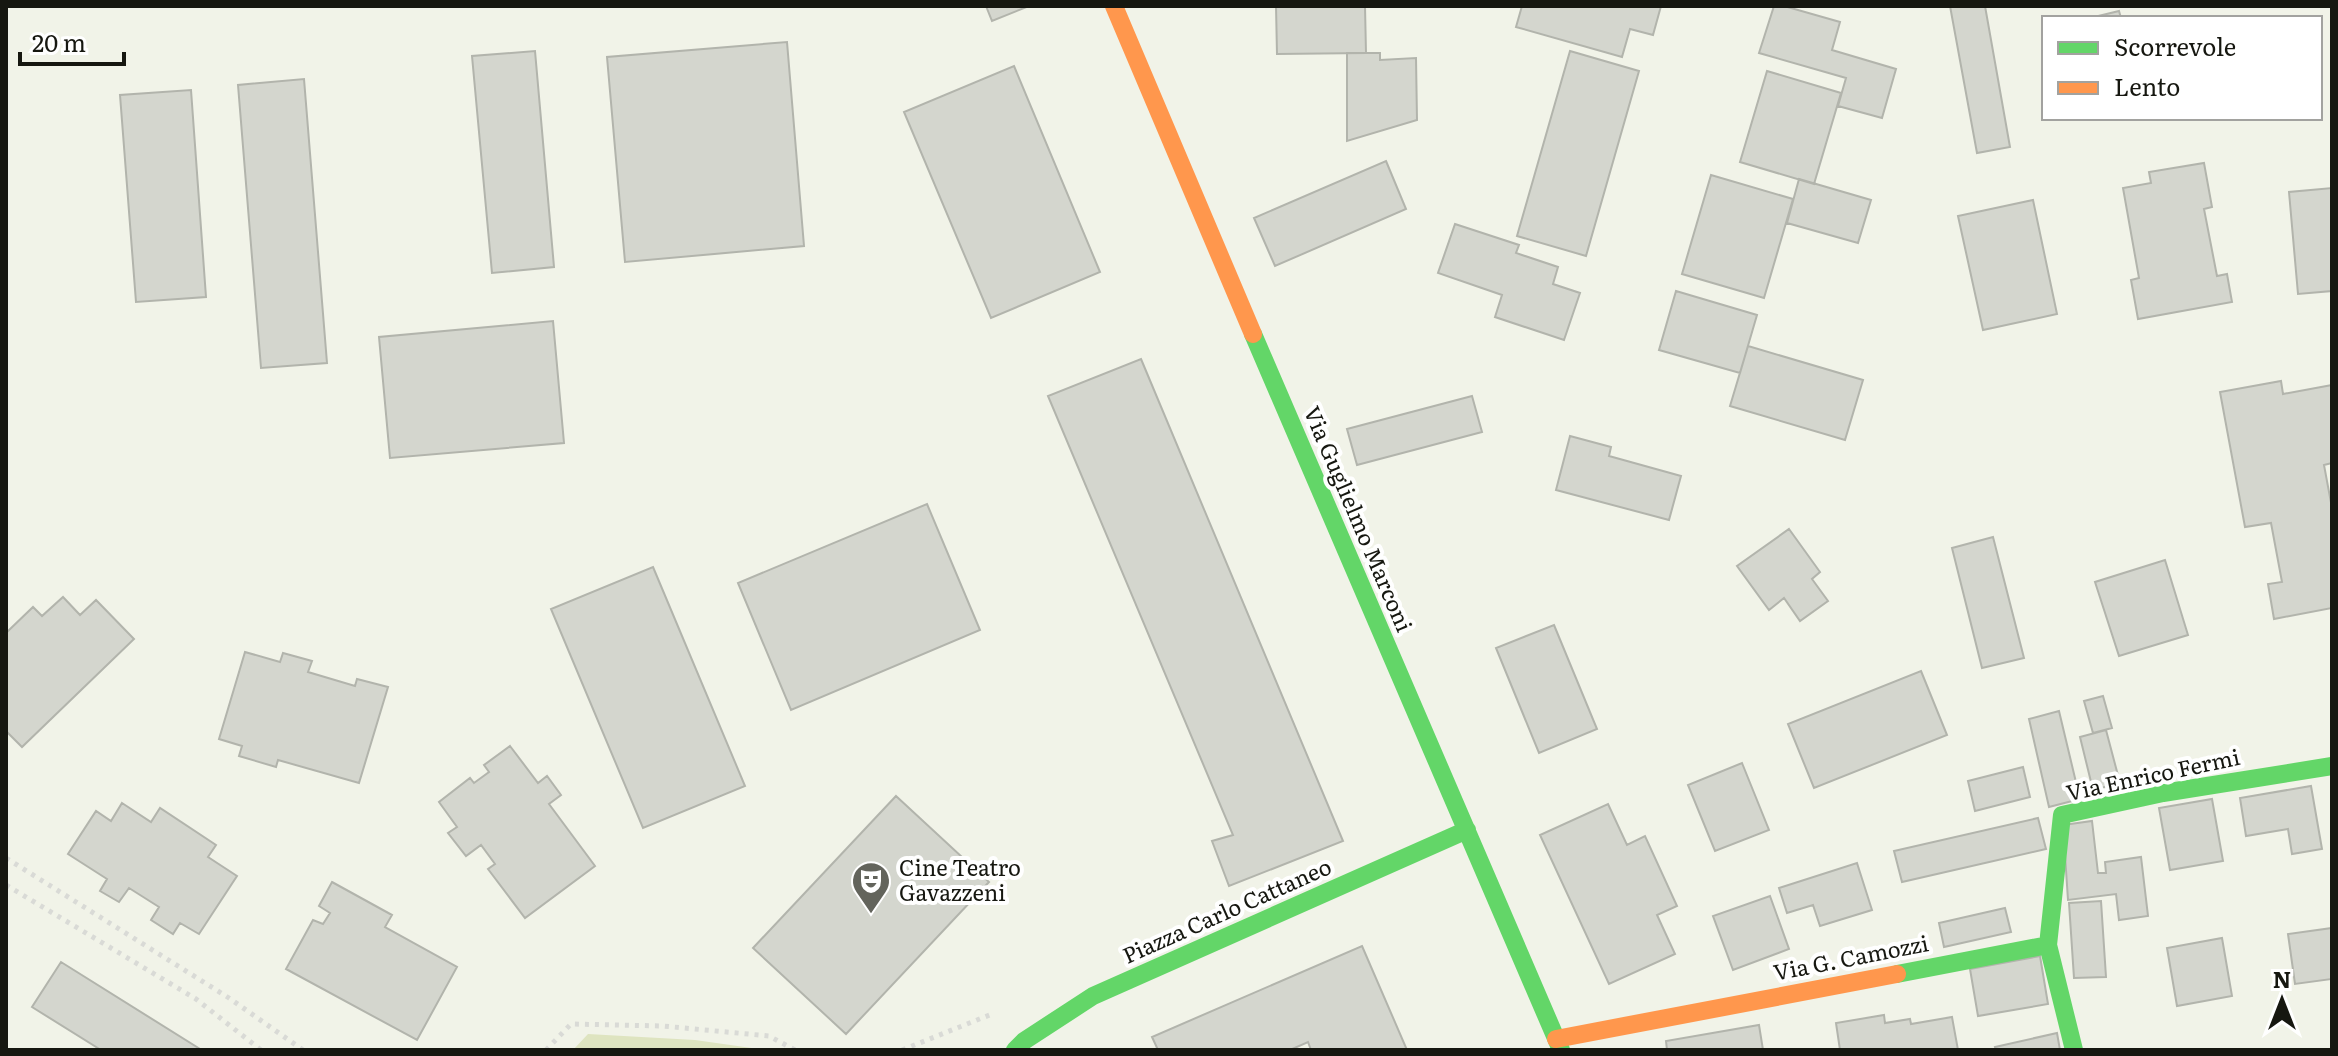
<svg xmlns="http://www.w3.org/2000/svg" width="2338" height="1056" font-family="Literata,serif">
  <style>
    .green { fill: #dee4c0 }
    .building { fill: #d4d6ce; stroke: #b2b4ac; stroke-width: 2 }
    .lines { fill: none; stroke-linecap: round; stroke-linejoin: round }
    .path { stroke: #d9dad6; stroke-width: 5; stroke-dasharray: 4 6; stroke-linecap: butt }
    .fast { stroke: #63d668; stroke-width: 18 }
    .slow { stroke: #ff974d; stroke-width: 18 }
    .labels { text-anchor: middle; stroke-width: 8; stroke-linejoin: round; paint-order: stroke }
    .street-label { font-size: 22px; fill: #161710; stroke: #fff }
    .poi-label { font-size: 22px; fill: #161710; stroke: #fff; text-anchor: start }
  </style>
  <rect width="100%" height="100%" fill="#f1f3e8"/>
  <!-- green -->
  <path class="green" d="M588 1034 695 1040 765 1050H573Z"/>
  <!-- building -->
  <path class="building" d="M986 6H1029L992 21Z
    M1276 6H1365L1366 53 1277 54Z
    M1522 6H1661L1653 35 1630 29 1622 57 1516 27Z
    M1774 6H1784L1840 22 1832 50 1896 69 1882 118 1838 106 1846 78 1759 53Z
    M1950 6H1985L2010 147 1977 153Z
    M2119 11 2121 18H2090Z
    M787 42 804 246 625 262 607 57Z
    M535 51 554 267 492 273 472 56Z
    M1570 51 1639 71 1586 256 1517 236Z
    M1347 53H1380V60L1416 58 1417 120 1347 141Z
    M1014 66 1100 272 991 318 904 112Z
    M1767 71 1841 93 1814 184 1740 162Z
    M304 79 327 363 261 368 238 85Z
    M191 90 206 297 136 302 120 95Z
    M1386 161 1406 209 1275 266 1254 218Z
    M2204 163 2212 207 2204 209 2217 276 2227 274 2232 302 2138 319 2131 280 2139 278 2123 188 2151 183 2149 172Z
    M1711 175 1793 199 1764 298 1682 274Z
    M1799 179 1871 200 1858 243 1787 223Z
    M2332 188V291L2298 294 2289 192Z
    M2033 200 2057 314 1983 330 1958 216Z
    M1455 224 1519 245 1516 253 1558 267 1553 284 1580 293 1564 340 1495 317 1502 295 1438 273Z
    M1676 291 1757 315 1740 373 1659 350Z
    M553 321 564 443 390 458 379 337Z
    M1748 346 1863 380 1845 440 1730 406Z
    M1141 359 1343 841 1229 886 1212 841 1233 835 1048 396Z
    M2281 381 2283 394 2332 385V463L2324 465 2332 508V608L2274 619 2268 584 2282 582 2271 523 2245 527 2220 392Z
    M1472 396 1482 432 1357 465 1347 429Z
    M1570 436 1611 447 1609 456 1681 476 1669 520 1556 490Z
    M927 504 980 630 791 710 738 583Z
    M1789 529 1820 572 1812 579 1828 601 1800 621 1784 598 1769 610 1737 566Z
    M1993 537 2024 658 1982 668 1952 548Z
    M2165 560 2188 635 2119 656 2095 582Z
    M653 567 745 786 643 828 551 609Z
    M63 597 80 615 96 600 134 639 22 747 6 731V633L33 607 42 616Z
    M1554 625 1597 729 1539 753 1496 648Z
    M245 652 280 662 283 653 312 661 308 672 355 686 357 679 388 687 359 783 278 760 276 767 239 756 242 746 219 739Z
    M1921 671 1947 735 1814 788 1788 724Z
    M2103 696 2112 728 2093 733 2084 701Z
    M2059 711 2080 799 2049 807 2029 719Z
    M2106 730 2120 783 2093 790 2080 737Z
    M510 746 538 783 547 776 561 795 549 804 595 866 525 918 488 869 495 864 481 845 466 856 448 833 457 827 439 802 470 778 474 783 489 772 484 765Z
    M1742 763 1769 830 1715 851 1688 785Z
    M2023 767 2030 797 1975 811 1968 781Z
    M2311 786 2322 849 2292 854 2288 829 2246 836 2240 798Z
    M896 796 989 882 846 1034 753 948Z
    M2212 799 2223 861 2170 870 2159 808Z
    M122 803 151 822 160 808 216 845 208 857 237 876 199 934 180 923 173 934 151 920 159 907 129 888 119 902 100 891 107 879 68 854 96 811 111 821Z
    M1608 804 1627 845 1645 836 1677 906 1657 915 1675 954 1609 984 1540 835Z
    M2038 818 2046 849 1902 882 1894 851Z
    M2092 821 2098 873H2106L2105 862 2141 857 2148 916 2119 920 2116 894 2068 900 2063 825Z
    M1857 863 1872 910 1820 926 1813 905 1787 913 1779 888Z
    M332 882 392 915 385 927 457 967 417 1040 286 969 313 920 323 924 330 913 319 906Z
    M1770 896 1789 949 1733 970 1713 916Z
    M2101 901 2106 977 2074 978 2069 903Z
    M2005 908 2011 932 1944 947 1939 923Z
    M2332 928V979L2295 984 2288 934Z
    M2222 938 2232 996 2177 1006 2167 948Z
    M1362 946 1407 1050H1311L1308 1042 1290 1050H1158L1152 1037Z
    M2040 956 2048 1004 1978 1016 1970 969Z
    M61 962 200 1049 101 1050 32 1007Z
    M1884 1015 1885 1023 1910 1019 1911 1024 1952 1017 1958 1050H1840L1836 1023Z
    M1759 1025 1763 1050H1667L1666 1041Z
    M2057 1033 2060 1050H1996L1995 1047Z"/>
  <g class="lines">
    <!-- path -->
    <path class="path" d="M6 858 229 998 303 1050
      M6 885 196 999 261 1050
      M546 1050 571 1024 663 1026 769 1036 795 1050
      M902 1050 992 1014"/>
    <!-- fast -->
    <path class="fast" d="M1253 334 1561 1050
      M1897 974 2048 945
      M1015 1050 1024 1041 1093 996 1467 830
      M2074 1050 2048 945 2062 815 2163 793 2332 766"/>
    <!-- slow -->
    <path class="slow" d="M1114 6 1253 334
      M1556 1039 1897 974"/>
  </g>
  <!-- icons -->
  <defs>
    <g id="theatre-pin" transform="scale(2)"><path d="M0 17L-7.5 6A9.5 9.5 0 1 1 7.5 6Z" fill="#63645c" stroke="#fff"/><path d="M-5-5.5Q0-4 5-5.5V0Q5 5 0 6Q-5 5-5 0ZM-3.3-2.5H-1v1.5H-3.3ZM1-2.5H3.3v1.5H1ZM-2.8 1Q0 5.5 2.8 1Z" fill="#fff"/></g>
  </defs>
  <g fill-rule="evenodd">
    <use href="#theatre-pin" x="871" y="881"/>
  </g>
  <g class="labels">
    <!-- street labels -->
    <g class="street-label">
      <text transform="translate(1358 519) rotate(67)" y="8">Via Guglielmo Marconi</text>
      <text transform="translate(2153 775) rotate(-12)" y="8">Via Enrico Fermi</text>
      <text transform="translate(1227 911) rotate(-24)" y="8">Piazza Carlo Cattaneo</text>
      <text transform="translate(1851 958) rotate(-11)" y="8">Via G. Camozzi</text>
    </g>
    <!-- poi labels -->
    <g class="poi-label">
      <text x="899" y="876">Cine Teatro<tspan x="899" dy="25">Gavazzeni</tspan></text>
    </g>
  </g>
  <!-- border -->
  <rect width="2338" height="1056" fill="none" stroke="#161710" stroke-width="16"/>
  <!-- legend -->
  <rect x="2042" y="16" width="280" height="104" fill="#ffffff" stroke="#a2a29f" stroke-width="2"/>
  <rect x="2058" y="42" width="40" height="12" fill="#63d668" stroke="#a2a29f" stroke-width="2"/>
  <text x="2114" y="56" font-size="24" fill="#161710">Scorrevole</text>
  <rect x="2058" y="82" width="40" height="12" fill="#ff974d" stroke="#a2a29f" stroke-width="2"/>
  <text x="2114" y="96" font-size="24" fill="#161710">Lento</text>
  <!-- north arrow -->
  <g transform="translate(2282 1000)" stroke="#ffffff" stroke-width="6" paint-order="stroke">
  <path d="M0-6L14 30L0 20L-14 30Z" fill="#161710"/>
  <text y="-12" font-size="22" font-weight="bold" text-anchor="middle" fill="#161710">N</text>
  </g>
  <!-- scale -->
  <path d="M20 52v12h104v-12" fill="none" stroke="#161710" stroke-width="4"/>
  <text x="32" y="52" font-size="24" fill="#161710" stroke="#ffffff" stroke-width="6" paint-order="stroke">20 m</text>
</svg>
